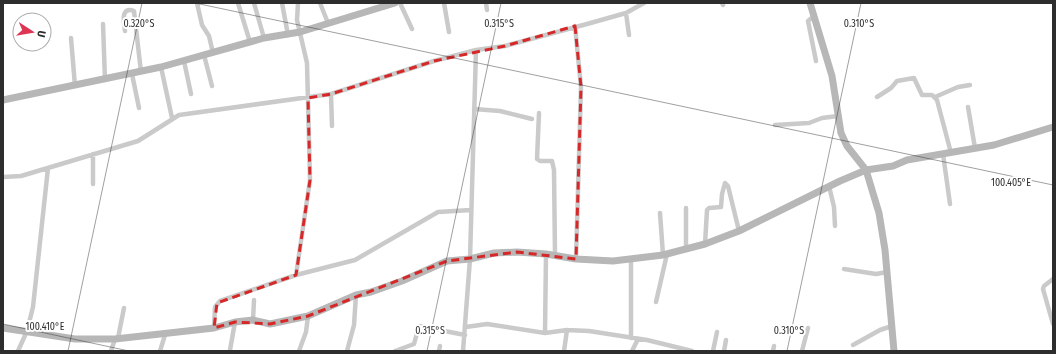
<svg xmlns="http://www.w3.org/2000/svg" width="1056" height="354" font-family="'Fira Sans Condensed',sans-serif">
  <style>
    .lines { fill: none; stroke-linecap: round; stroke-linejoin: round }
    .street { stroke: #cacaca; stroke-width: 4.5 }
    .secondary { stroke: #b7b7b7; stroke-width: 7 }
    .marked { fill: none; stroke: #d62828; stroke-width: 3; stroke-dasharray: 8 5; stroke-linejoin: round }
    .ticks { fill: none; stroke: #2d2d2d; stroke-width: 1; stroke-opacity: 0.45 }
    .ticks-label { font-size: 10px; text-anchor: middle; fill: #2d2d2d; stroke: #fff; stroke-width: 4; stroke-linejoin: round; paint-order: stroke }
  </style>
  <rect width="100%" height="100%" fill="#fff"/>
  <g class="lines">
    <!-- street -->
    <path class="street" d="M197 3 202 25 209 36 213 53
      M238 3 250 42
      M254 3 264 38
      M282 3 288 35
      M320 3 328 23
      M400 3 412 29
      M444 3 449 32
      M486 3 487 10
      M722 3 723 5
      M626 13 629 35
      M814 16 808 21 816 61
      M103 24 105 80
      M575 26 581 87 576 259
      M125 31C124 23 120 6 134 11L141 72
      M71 38 75 86
      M204 55 212 86
      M184 61 191 94
      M161 67 172 118
      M132 74 139 108
      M331 94 332 126
      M877 97 891 88 897 81 914 78 922 95H932L937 100 951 153
      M935 97 958 87 970 85
      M968 107 975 148
      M474 109 500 111 532 119
      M539 113 537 159 540 161H552L554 170 555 255
      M775 125 809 123 822 118 838 116
      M93 154V184
      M943 154 950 204
      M3 177 21 176 138 141 179 115 331 94 434 61 476 50 505 46 587 24 626 13 644 3
      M829 186 834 207 835 226
      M660 213 663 255
      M705 244 707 210 709 208 721 207 722 194 725 183 728 186 739 231
      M686 250V208
      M844 269 876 274 887 272
      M296 275 310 180 307 63 297 20 298 3
      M1053 279 1044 286 1043 289 1053 324
      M656 302 667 254
      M253 320 254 300
      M466 327 487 324 545 333 567 330 589 331 647 340 692 351
      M214 328 215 307 220 301 296 275 355 260 438 212 471 210
      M545 333 546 254
      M118 338 124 308
      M631 338V260
      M853 345 880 330 892 326
      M230 350 235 322
      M18 351 27 331 33 307 48 168
      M111 351 115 339
      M160 351 165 335
      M299 351 306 332 308 316
      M347 351 354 325 356 295
      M395 351 414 344 419 326 465 335
      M439 351 440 346
      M463 351 470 259 476 50
      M564 351 567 330
      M632 351 638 339
      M713 351 717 332
      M724 351 726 340
      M773 351 774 346
      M802 351 808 328"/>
    <!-- secondary -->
    <path class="secondary" d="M810 3 832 76 841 133 847 146 866 170 879 213 885 250 894 351
      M3 100 161 67 264 38 300 32 395 3
      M3 328 75 339H115L214 328 235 322 253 320 270 324 308 316 356 295 371 292 402 281 447 261 470 259 494 253 517 252 546 254 576 259 613 261 663 255 705 244 739 231 840 181 866 170 893 166 907 160 994 145 1053 127"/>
  </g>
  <!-- marked area -->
  <path class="marked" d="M575 26 581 87 576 259 517 252 447 261 308 316 270 324 235 322 214 328 217 303 296 275 310 180 308 98 331 94 434 61 505 46Z"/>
  <!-- ticks -->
  <path class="ticks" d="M195 3 1053 185M3 324 129 351M68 351 142 3M427 351 501 3M787 351 861 3"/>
  <g class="ticks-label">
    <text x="139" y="27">0.320°S</text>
    <text x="499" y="27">0.315°S</text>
    <text x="859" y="27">0.310°S</text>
    <text x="1011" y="186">100.405°E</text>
    <text x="45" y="330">100.410°E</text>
    <text x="430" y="334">0.315°S</text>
    <text x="789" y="334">0.310°S</text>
  </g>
  <!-- border -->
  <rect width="1056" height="354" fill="none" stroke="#2d2d2d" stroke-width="8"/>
  <!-- north arrow -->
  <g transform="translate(32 32) rotate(102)"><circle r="19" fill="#ffffff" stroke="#ababab"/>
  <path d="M0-3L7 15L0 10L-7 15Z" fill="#de3555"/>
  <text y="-6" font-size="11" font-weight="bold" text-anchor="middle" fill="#2d2d2d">U</text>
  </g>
</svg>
